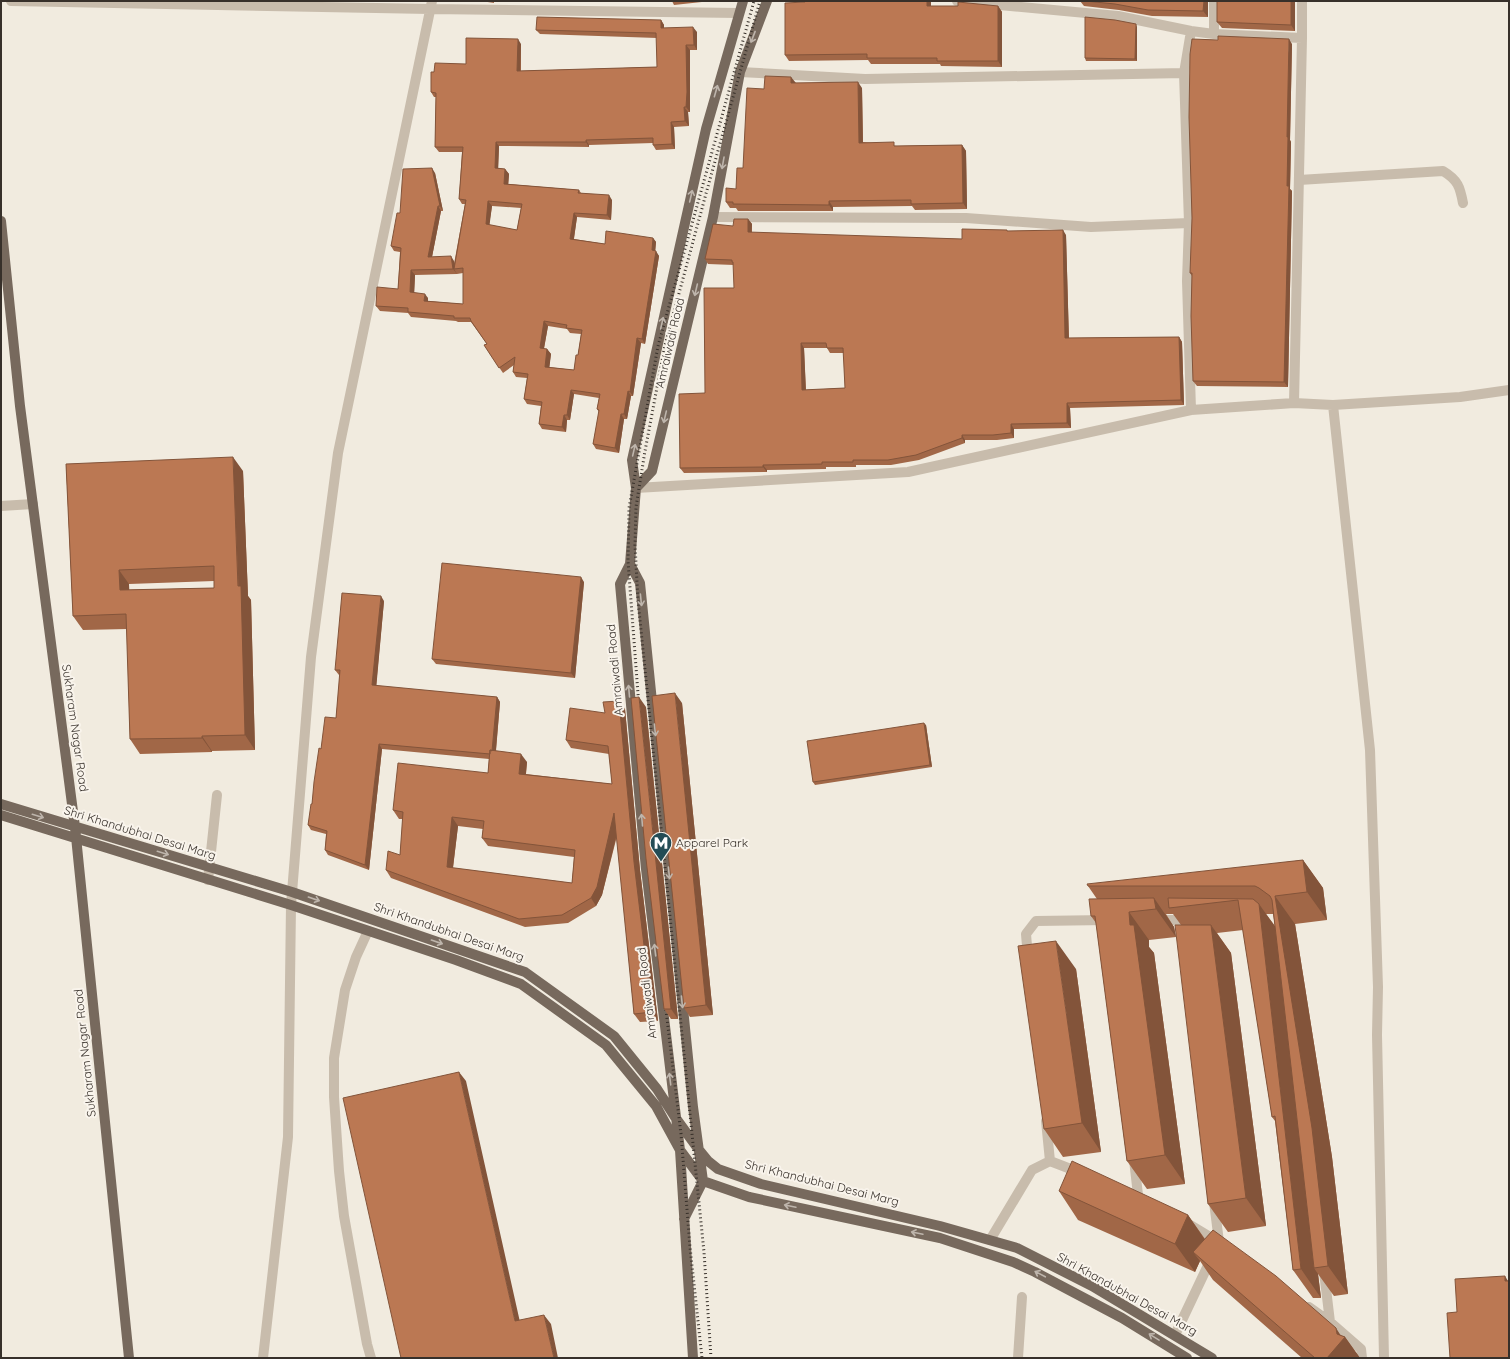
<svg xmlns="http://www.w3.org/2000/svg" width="1510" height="1359" font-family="Quicksand,sans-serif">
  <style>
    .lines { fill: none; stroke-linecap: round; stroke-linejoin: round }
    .minor { stroke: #c8bcac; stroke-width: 10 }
    .major { stroke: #77695d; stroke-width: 10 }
    .rail { stroke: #37302a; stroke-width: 3; stroke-dasharray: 1 3; stroke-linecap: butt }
    .wall { fill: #a16747; fill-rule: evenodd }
    .shaded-wall { fill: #83543a }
    .building { fill: #bb7853; stroke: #83543a; fill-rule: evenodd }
    .oneway { stroke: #beb5ac }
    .labels { text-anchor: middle; stroke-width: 4; stroke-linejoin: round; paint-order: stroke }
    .street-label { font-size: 12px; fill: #37302a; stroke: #f9f4ec }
    .poi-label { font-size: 12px; fill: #37302a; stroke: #f9f4ec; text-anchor: start }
  </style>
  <rect width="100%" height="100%" fill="#f1ebdf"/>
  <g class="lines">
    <!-- minor -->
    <path class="minor" d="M11 1 430 9 739 13
      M957 1 1118 16 1191 31 1214 34 1302 38V1
      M1214 34V1
      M740 72 865 79 1184 73 1189 223 1187 281 1191 410
      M1184 73 1191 31
      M1299 180 1443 171C1458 180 1460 187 1463 203
      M713 217 966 218 1091 227 1189 223
      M1294 403 1302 38
      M1333 405 1370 750 1378 987 1377 1035 1384 1358
      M636 488 908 472 1191 410 1294 403 1333 405 1460 397 1509 390
      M1 506 33 504
      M208 880 217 795
      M1157 920H1189
      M368 931 356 957 345 990 334 1058V1097L339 1171 344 1216 367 1344 371 1358
      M1028 958 1026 934 1036 921 1107 920
      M1046 1121 1050 1161
      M1134 1160 1138 1195
      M1187 1223 1220 1243
      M990 1240 1032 1170 1050 1161 1081 1173
      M1324 1272 1330 1322
      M1309 1307 1330 1322 1361 1349 1362 1358
      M1175 1335 1219 1242 1214 1202
      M263 1358 288 1137 291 905 311 657 338 453 432 1
      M1018 1358 1022 1297"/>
    <!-- major -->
    <path class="major" d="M1 221 20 406 75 827 129 1358
      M636 488 652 471 713 217 740 72 767 1
      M630 564 640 583 693 1107 703 1181 684 1219
      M1 804 292 892 525 972 614 1036 657 1089 675 1117 699 1150 708 1161 718 1169 761 1184 940 1226 1017 1248 1092 1286 1212 1358
      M1 815 291 905 456 960 521 984 606 1045 656 1106 680 1150 703 1181 749 1197 940 1238 1013 1262 1035 1272 1122 1318 1187 1358
      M693 1358 680 1150 646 869 620 584 630 564 636 488 632 460 706 129 743 1"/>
    <!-- rail -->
    <path class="rail" d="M639 707 628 561 629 508 658 346 754 1
      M665 1002 681 1134 690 1247 702 1358
      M711 1358 704 1252 638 601 635 545 636 507 645 451 665 345 707 190 760 1"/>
  </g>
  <!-- wall -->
  <path class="wall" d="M481 1H494V3Z
    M672 1H711L674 5Z
    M806 1H931V6H998L1002 12V67L941 66 940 64H871L868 60 789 61 785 55Z
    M1056 1H1208V17L1152 16 1119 10 1084 6 1080 1Z
    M1217 1H1295V31L1222 28 1217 22Z
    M661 20 664 25V28L697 32V50H690V112H688L689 126 674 127 675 149 656 150 653 145V143L589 145V147L499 146 498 168 505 169 509 174 508 184 579 190 581 193 612 200 611 220 577 217 574 239 605 244 653 238 656 242 655 251 659 256 645 344 641 343 633 396H631L627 419H624L619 453 596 449 593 444 599 412 597 409 599 398 574 394 570 420H567L566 432 542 429 539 424 541 406 527 404 524 399 527 378 516 377 513 372 514 365 503 373 484 345 487 344 471 322H458L456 321 411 317 408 313 380 311 376 306 398 289 400 252 394 251 391 246 400 213 435 173 443 211H441L432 257 454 261V264L465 204H462L459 199 462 152H439L435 147 436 97H434L431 92 434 72 466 64 521 44V71L657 67V38L540 34 536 30ZM492 206 521 208 517 230 489 225ZM456 273 457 274 463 273V304L428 301V298L414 293 415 275 457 274ZM548 326 567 329 570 333 581 334 578 355 574 370 549 367 551 354 547 349H544Z
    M1137 27V61H1086L1085 58Z
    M1292 44 1290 140 1291 142 1290 189 1292 191 1288 387 1197 386 1193 381 1192 276 1190 273Z
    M795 83 862 88 863 142 897 146 962 145 966 151 967 209 915 210 912 206 833 207V211H738L736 208H730L726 202 736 189 743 168 764 89Z
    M748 219 752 224V233L962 239 1008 231 1066 235 1069 338 1179 337 1182 342 1184 405 1070 408 1071 428 1014 429V438L997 440H965V443L919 460 891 465H856V467H826V469L767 470V472L684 473 680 468 705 393 734 288V265L708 264 705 259 733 226ZM804 348H827L830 353H844L845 388 806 390Z
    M66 464 243 471 248 596 251 600 255 750 212 751V752L140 754 130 739 127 629 83 630 73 616ZM214 581V588L129 590V584Z
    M584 582 575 678 436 664 432 659Z
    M384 601 376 686 497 697 500 702 496 751 527 762 526 774 612 784 609 754 571 748 566 740 605 713 619 701 625 709 640 870 658 1021 640 1022 634 1014 617 836 602 895 596 906 568 923 525 927 391 878 386 870 400 855 403 819H399L393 810 488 773 489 759 382 749 369 870 328 855 325 850 326 834 311 830 308 825 312 804 321 749 336 718 340 675H339L335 670ZM458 826 483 829 482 838 488 846 574 857 572 883 453 868Z
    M682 703 713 1015 690 1017 684 1008Z
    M646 707 678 1019H671L664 1009Z
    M926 725 932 767 815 785 813 782Z
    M1303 860 1323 888 1327 920 1295 924 1332 1157 1348 1294 1334 1296 1318 1274 1321 1298H1313L1293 1270 1275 1121 1272 1117 1243 930 1217 933 1231 953 1266 1226 1228 1232 1208 1204 1181 925 1173 914H1166L1174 927 1176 937 1149 940V947L1154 953 1185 1184 1147 1189 1127 1161 1096 923 1091 916 1097 899 1088 886ZM1266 914H1273L1275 926Z
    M1076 969 1101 1152 1063 1157 1044 1129Z
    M1059 1191 1188 1215 1205 1239 1340 1335 1345 1337 1360 1358H1302L1213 1280 1200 1261 1195 1272 1078 1220Z"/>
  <!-- shaded-wall -->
  <path class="shaded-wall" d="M927 1H931V12L927 6Z
    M1204 1H1208V17L1203 11Z
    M1291 1H1295V31L1291 25Z
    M998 6 1002 12V67L998 61Z
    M661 20 664 25V33L661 28Z
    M1136 24 1137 27V61L1135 59Z
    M693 27 697 32V50L694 45Z
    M518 39 521 44 520 76 517 71Z
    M1289 39 1292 44 1290 140 1291 142 1290 189 1292 191 1288 387 1284 382 1287 186V137Z
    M686 45 690 50V112L686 107Z
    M791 77 796 83H791Z
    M858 82 862 88 863 149 859 143Z
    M684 107 688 112 689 126 685 121Z
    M671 122 674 127 675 149 672 144Z
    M586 140 589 145V147L586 142Z
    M496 142 499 146 498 173 495 168Z
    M962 145 966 151 967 209 963 203Z
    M432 168 435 173 443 211 440 206Z
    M505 169 509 174 508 189 504 184Z
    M609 195 612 200 611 220 607 215Z
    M488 201 492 206 489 229 486 224Z
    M829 201 833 207V211L829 205Z
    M438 206 441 211 431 262 428 257Z
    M574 213 577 217 573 244 570 239Z
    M748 219 752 224 751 237 748 232Z
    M1063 230 1066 235 1069 343 1065 338Z
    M653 238 656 242 655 254 656 251 659 256 645 344 642 339Z
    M451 256 454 261 456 269H454L457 274 453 269Z
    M411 270 415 275 414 297 410 292Z
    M425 294 428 298V306L424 301Z
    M544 321 548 326 543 353 540 348Z
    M1179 337 1182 342 1184 405 1181 400Z
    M637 338 641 343 633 396 630 392Z
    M801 343 804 348 806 395 802 390Z
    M547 349 551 354 549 371 545 367Z
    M571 390 574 394 570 420 567 415Z
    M628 391 631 396 627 419 624 414Z
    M1067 403 1070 408 1071 428 1067 423Z
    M621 414 624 419 619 453 615 448Z
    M564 415 567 420 566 432 562 427Z
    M1011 424 1014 429V438L1011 433Z
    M962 435 965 440V443L962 438Z
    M233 457 243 471 248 596 251 600 255 750 245 735Z
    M763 465 767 470V472L763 467Z
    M119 570 129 584 130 605 120 590Z
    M581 577 584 582 575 678 571 673Z
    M381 596 384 601 376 690 372 685Z
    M675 693 682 703 713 1015 706 1005Z
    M497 697 500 702 495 760 492 754Z
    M639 697 646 707 678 1019 671 1009Z
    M619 701 625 709 640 870 658 1021 652 1012 634 862Z
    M924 723 926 725 932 767 930 765Z
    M202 736 212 751V752L202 738Z
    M379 744 382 749 369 870 365 865Z
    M521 754 527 762 525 782 519 774Z
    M614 813 620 821 602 895 596 906 591 898Z
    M452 817 458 826 452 875 447 867Z
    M1303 860 1323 888 1327 920 1307 892Z
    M1275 896 1295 924 1332 1157 1348 1294 1328 1266Z
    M1154 898 1174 927 1176 937 1156 909Z
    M1259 904 1279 932 1314 1268 1318 1274 1321 1298 1301 1269Z
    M1129 912 1149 940V947L1154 953 1185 1184 1165 1155 1130 925Z
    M1211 925 1231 953 1266 1226 1246 1198Z
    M1056 941 1076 969 1101 1152 1082 1123Z
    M459 1072 466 1081 522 1331 515 1321Z
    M1188 1215 1207 1243 1193 1252 1200 1261 1195 1272 1175 1244Z
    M1505 1276 1508 1281H1505Z
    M544 1315 551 1324 558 1358H554Z
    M1336 1328 1343 1339 1345 1337 1360 1358H1327L1337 1334Z"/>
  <!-- building -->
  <path class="building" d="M806 1H927V6H958V2L998 6V61H937V58H867V54L785 55V3L805 2Z
    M1085 1H1204L1203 11 1148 10 1115 4Z
    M1217 1H1291V25L1217 22Z
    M537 17 661 20V28L693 27 694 45H686L687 92 686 107H684L685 121 671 122 672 144 653 145V138L586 140V142H496L495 168 505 169 504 184 579 190 578 193 609 195 607 215 574 213 570 239 605 244 606 231 653 238 652 250 656 251 642 339 637 338 630 392 628 391 624 414H621L615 448 593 444 599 410 597 409 600 394 571 390 567 415H564L562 427 539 424 542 402 524 399 528 374 513 372 515 357 499 368 484 345 487 344 471 321 470 318H454V316L408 312V308L376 306 377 287 398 289 401 248 391 246 397 213H400L403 169 432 168 440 206H438L428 257 451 256 453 269 411 270 410 292 425 294 424 301 463 304V268L454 269 466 200 459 199 463 147H435L436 93 431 92V72H434L435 63 466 64V38L518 39 517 71 657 67 656 33 536 30ZM488 201 522 204 517 230 486 224ZM544 321 567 325 566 328 582 330 578 355H576L574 370 545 367 547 349 540 348Z
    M1085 17 1115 20 1136 24 1135 59 1085 58Z
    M1218 36 1289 39 1287 137H1288L1287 186H1289L1284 382 1193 381 1191 316 1192 273H1190L1192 218 1189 117 1190 54 1192 39 1218 40Z
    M765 76 791 77V83L858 82 859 143 894 142V146L962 145 963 203 911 204V200L829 201V205L733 204V202H726V188L736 189 737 168H743L747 88 764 89Z
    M734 219H748V232L962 239V229L1007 230V231L1063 230 1065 338 1179 337 1181 400 1067 403V423L1011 424V433L993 435H962V438L916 455 888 460H853V462H822V464L763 465V467L680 468 679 394 705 393 704 288H734L733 262H732V260L705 259 713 224 733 226ZM801 343H826L827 348H843L845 388 802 390Z
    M233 457 238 586H241L245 735 202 736V738L130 739 126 614 73 616 66 464ZM214 566V588L120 590 119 570Z
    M442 563 581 577 571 673 432 659Z
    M342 593 381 596 372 685 497 697 492 751 490 750V754L379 744 365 865 325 850 327 831 308 825 311 804H312L314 782 319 748 321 749 325 717 336 718 340 670H335Z
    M675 693 706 1005 684 1008 652 696Z
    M639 697 671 1009H664L646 859 631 698Z
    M619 701 634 862 652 1012 634 1014 614 813 597 887 591 898 562 915 519 919 386 870 388 851 400 855 403 812 393 810 398 763 488 773 490 750 521 754 519 774 612 784 608 746 566 740 570 708 605 713 603 702ZM452 817 484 821 482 838 575 850 572 883 447 867Z
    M924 723 930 765 813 782 807 741Z
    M1303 860 1307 892 1275 896 1312 1128 1328 1266 1314 1268 1272 900 1270 896 1259 888 1255 886H1088L1087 884Z
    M1154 898 1156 909 1129 912 1130 925H1134L1165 1155 1127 1161 1095 916H1091L1089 899Z
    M1168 898 1253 899 1259 904 1301 1269 1293 1270 1275 1116 1272 1117 1238 900 1169 908Z
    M1175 925H1211L1246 1198 1208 1204Z
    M1056 941 1082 1123 1044 1129 1018 946Z
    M459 1072 515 1321 544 1315 554 1358H401L343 1098Z
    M1072 1161 1188 1215 1175 1244 1059 1191Z
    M1213 1230 1276 1276 1336 1328 1337 1334 1345 1337 1327 1358H1315L1193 1252Z
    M1505 1276V1281H1509V1358H1450L1447 1313 1457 1312 1455 1279Z"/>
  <!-- one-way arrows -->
  <defs><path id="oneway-shaft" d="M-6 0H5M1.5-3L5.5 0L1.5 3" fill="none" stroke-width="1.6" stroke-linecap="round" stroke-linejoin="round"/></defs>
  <g class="oneway">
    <use href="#oneway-shaft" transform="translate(753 37) rotate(111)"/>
    <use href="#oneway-shaft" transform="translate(716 91) rotate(-74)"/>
    <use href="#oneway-shaft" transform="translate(723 163) rotate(100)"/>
    <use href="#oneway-shaft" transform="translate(691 196) rotate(-77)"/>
    <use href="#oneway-shaft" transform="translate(696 290) rotate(103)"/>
    <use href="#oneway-shaft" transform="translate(662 323) rotate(-77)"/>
    <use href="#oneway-shaft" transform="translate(665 417) rotate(103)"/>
    <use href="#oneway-shaft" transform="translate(634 450) rotate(-77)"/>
    <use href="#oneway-shaft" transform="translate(641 600) rotate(84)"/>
    <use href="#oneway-shaft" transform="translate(629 691) rotate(-95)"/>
    <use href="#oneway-shaft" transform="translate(655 730) rotate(84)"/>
    <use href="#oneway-shaft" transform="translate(38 816) rotate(17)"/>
    <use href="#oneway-shaft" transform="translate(642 820) rotate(-95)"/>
    <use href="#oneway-shaft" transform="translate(163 853) rotate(17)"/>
    <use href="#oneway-shaft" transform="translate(669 873) rotate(84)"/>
    <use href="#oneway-shaft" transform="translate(314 899) rotate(19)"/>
    <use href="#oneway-shaft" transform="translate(437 942) rotate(19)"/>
    <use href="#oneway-shaft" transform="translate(655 950) rotate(-97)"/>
    <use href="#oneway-shaft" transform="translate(682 1002) rotate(84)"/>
    <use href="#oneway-shaft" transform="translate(670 1079) rotate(-97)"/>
    <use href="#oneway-shaft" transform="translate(790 1206) rotate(-168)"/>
    <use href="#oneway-shaft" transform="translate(917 1233) rotate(-168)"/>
    <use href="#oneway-shaft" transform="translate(1040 1274) rotate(-152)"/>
    <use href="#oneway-shaft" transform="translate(1154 1337) rotate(-148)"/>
  </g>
  <!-- icons -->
  <defs>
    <g id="metro-pin" transform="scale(1.15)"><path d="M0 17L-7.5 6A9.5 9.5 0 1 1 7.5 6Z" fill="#234c55" stroke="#f9f4ec"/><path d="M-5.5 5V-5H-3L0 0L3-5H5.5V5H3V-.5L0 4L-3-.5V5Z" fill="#fff"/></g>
  </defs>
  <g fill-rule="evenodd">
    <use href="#metro-pin" x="661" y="843"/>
  </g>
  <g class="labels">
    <!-- street labels -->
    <g class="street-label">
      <text transform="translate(670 343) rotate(-77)" y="4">Amraiwadi Road</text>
      <text transform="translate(615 670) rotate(-95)" y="4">Amraiwadi Road</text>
      <text transform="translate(75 728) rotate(82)" y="4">Sukharam Nagar Road</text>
      <text transform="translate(140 833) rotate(17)" y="4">Shri Khandubhai Desai Marg</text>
      <text transform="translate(449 932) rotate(19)" y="4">Shri Khandubhai Desai Marg</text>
      <text transform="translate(647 993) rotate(-97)" y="4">Amraiwadi Road</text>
      <text transform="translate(85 1053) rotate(-96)" y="4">Sukharam Nagar Road</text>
      <text transform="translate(822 1183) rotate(14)" y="4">Shri Khandubhai Desai Marg</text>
      <text transform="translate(1127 1294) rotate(29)" y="4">Shri Khandubhai Desai Marg</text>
    </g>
    <!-- poi labels -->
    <g class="poi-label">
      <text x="676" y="847">Apparel Park</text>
    </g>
  </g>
  <!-- border -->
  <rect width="1510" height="1359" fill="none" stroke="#37302a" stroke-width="4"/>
</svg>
